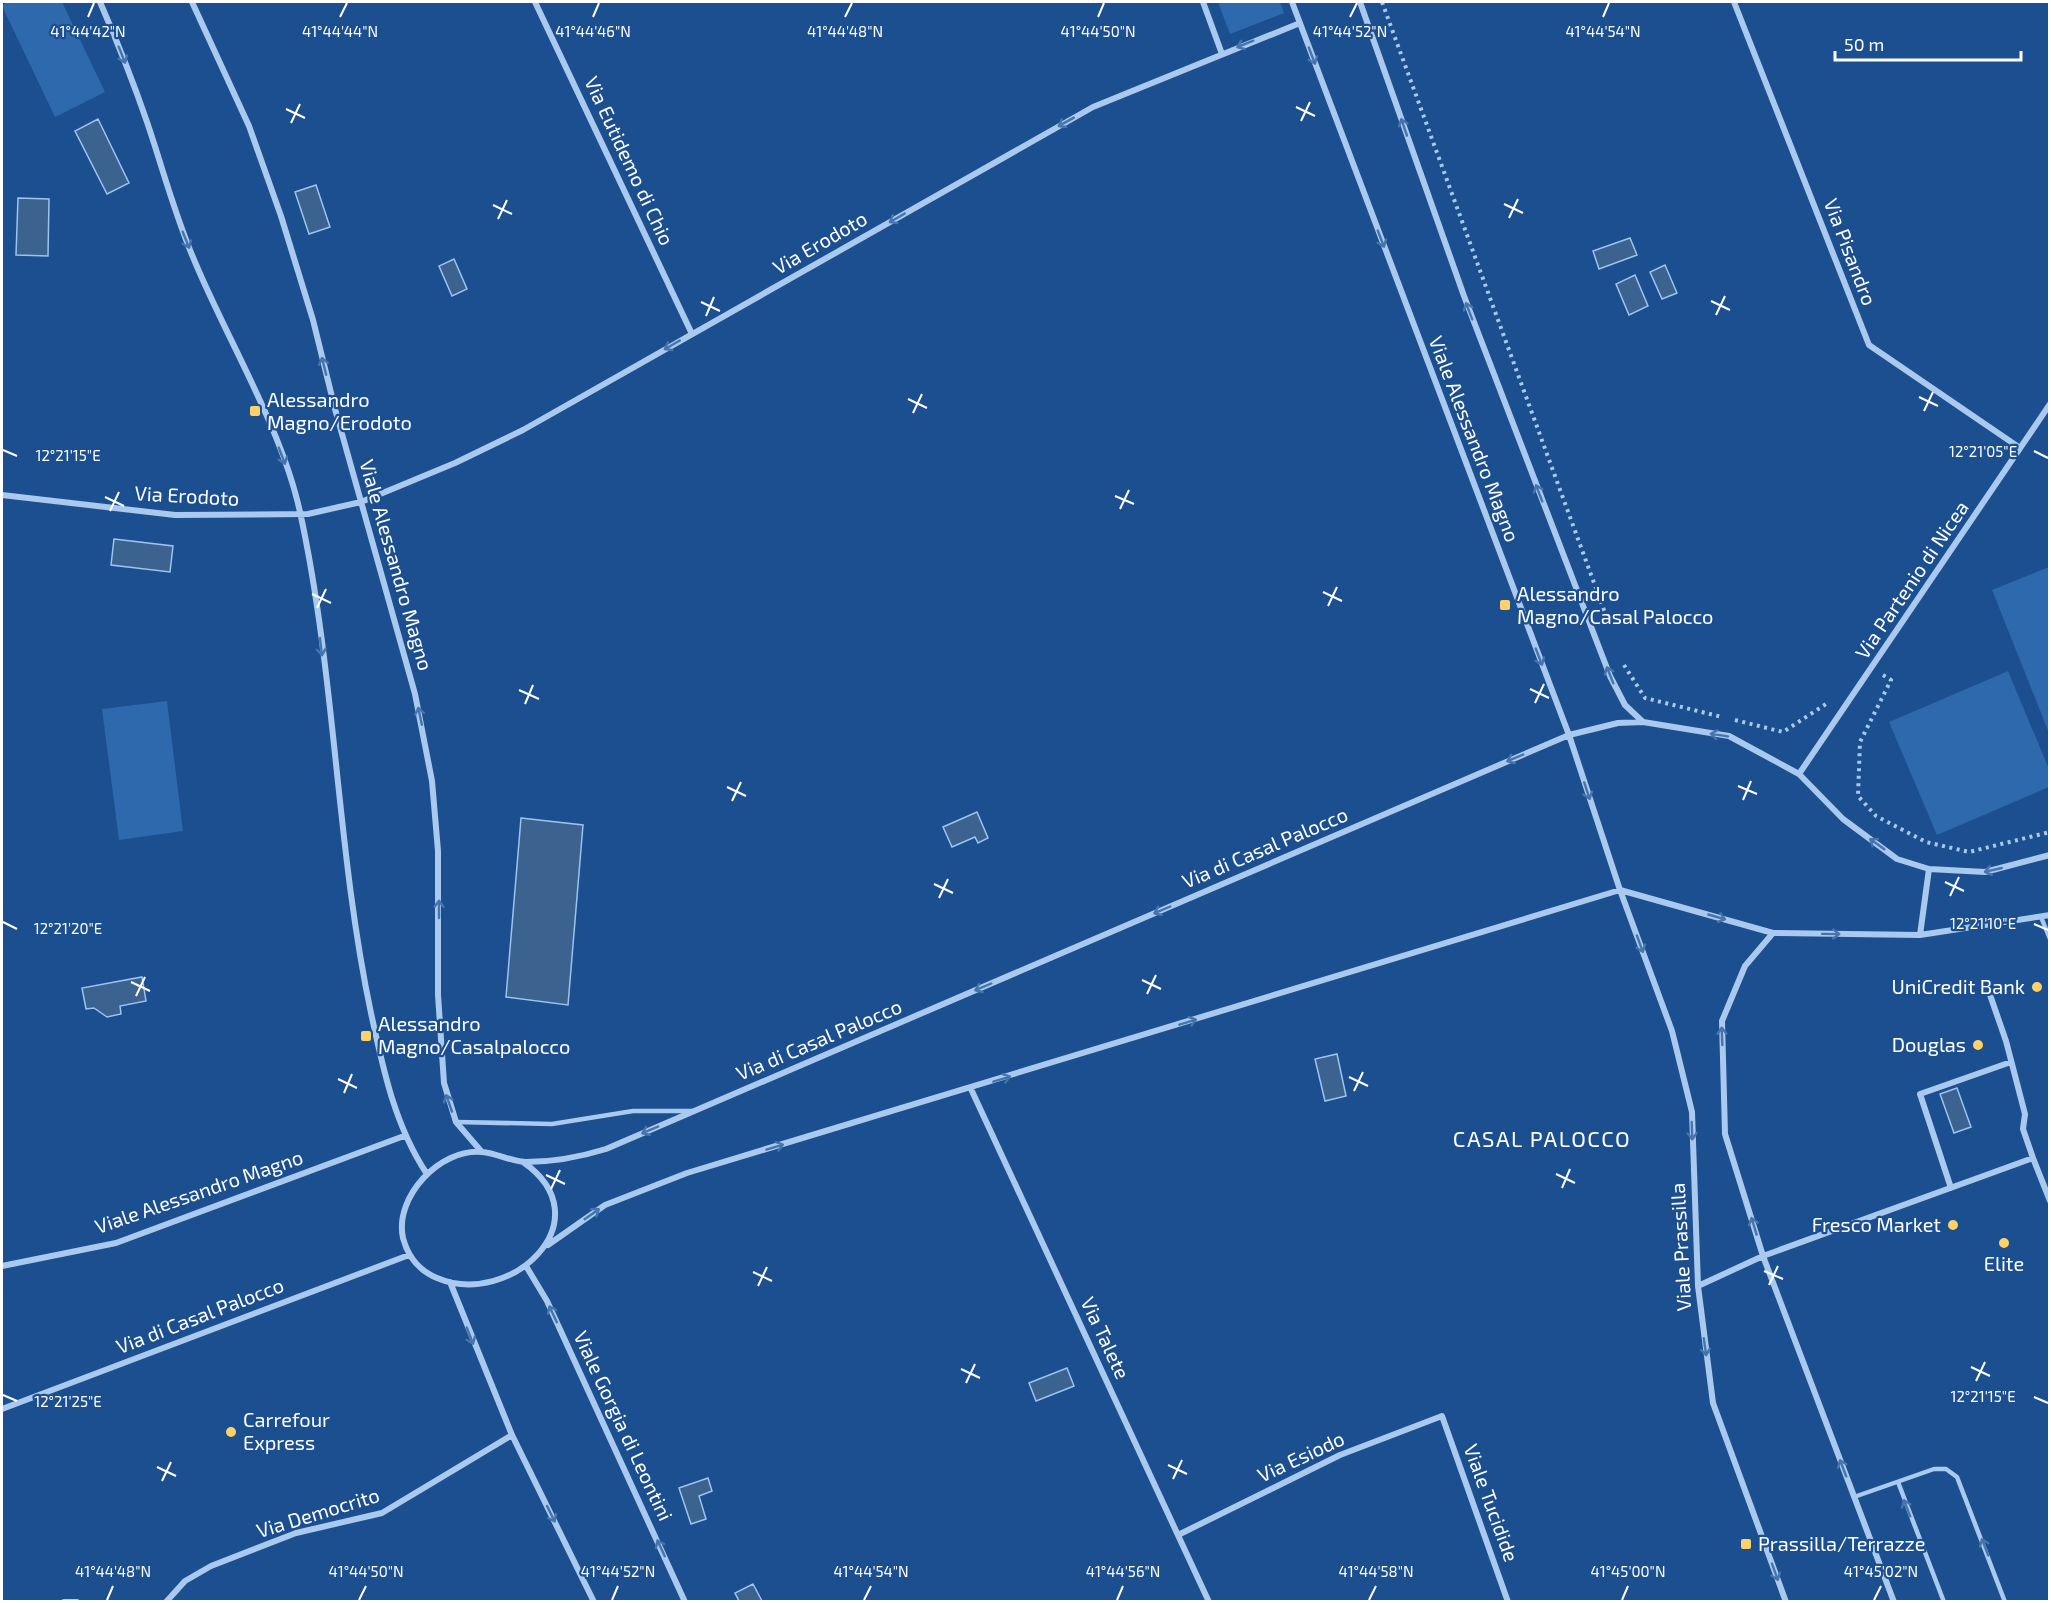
<svg xmlns="http://www.w3.org/2000/svg" width="2051" height="1603" font-family="'Exo 2',sans-serif">
  <style>
    .green { fill: #2e69ad }
    .water { fill: #3c6290; stroke: #9cc4f0; stroke-width: 1.5 }
    .lines { fill: none; stroke-linecap: round; stroke-linejoin: round }
    .path { stroke: #a9c9ee; stroke-width: 4; stroke-dasharray: 3 4.5; stroke-linecap: butt }
    .lane { stroke: #a9c9ee; stroke-width: 4.5 }
    .street { stroke: #a9c9ee; stroke-width: 6 }
    .oneway { stroke: #4674ac }
    .ticks { fill: none; stroke: #fff; stroke-width: 2 }
    .poi-dot { fill: #ffd166; stroke: #1b4f8f; stroke-width: 2 }
    .labels { text-anchor: middle; stroke-width: 4.5; stroke-linejoin: round; paint-order: stroke }
    .street-label { font-size: 20px; fill: #fff; stroke: #1b4f8f }
    .poi-label { font-size: 20px; fill: #fff; stroke: #1b4f8f; text-anchor: start }
    .quarter-label { font-size: 22px; letter-spacing: 1.5px; fill: #fff; stroke: #1b4f8f }
    .ticks-label { font-size: 15px; text-anchor: middle; fill: #fff; stroke: #1b4f8f; stroke-width: 4.5; stroke-linejoin: round; paint-order: stroke }
  </style>
  <rect width="100%" height="100%" fill="#1b4f8f"/>
  <!-- green -->
  <path class="green" d="M7 2H62L105 92 55 117 2 6Z
    M1218 2H1280L1284 13 1230 34Z
    M2049 567V733L1992 590Z
    M2008 671 2049 769V787L1937 835 1889 722Z
    M167 701 183 831 119 840 102 709Z"/>
  <!-- water -->
  <path class="water" d="M98 119 129 183 107 194 75 131Z
    M316 185 330 227 309 234 295 192Z
    M18 198 49 199 48 256 16 255Z
    M1630 238 1637 255 1599 269 1593 251Z
    M454 259 467 289 452 296 439 266Z
    M1665 265 1677 293 1662 299 1650 272Z
    M1635 275 1648 306 1629 315 1616 284Z
    M114 539 173 546 170 572 111 565Z
    M977 812 988 838 978 843 975 837 952 847 943 827Z
    M521 818 583 825 568 1005 506 997Z
    M142 977 146 1001 120 1006 121 1014 107 1017 94 1008 86 1009 82 988Z
    M1337 1054 1346 1096 1325 1101 1315 1059Z
    M1957 1088 1971 1127 1954 1133 1940 1094Z
    M1067 1368 1074 1386 1036 1401 1029 1383Z
    M708 1478 712 1491 699 1496 706 1519 691 1524 679 1488Z
    M753 1584 762 1601H739L735 1593Z"/>
  <g class="lines">
    <!-- path -->
    <path class="path" d="M1382 2 1605 613
      M1624 665 1645 698 1722 717
      M1883 675 1891 680 1860 742 1858 796 1876 816 1926 842 1969 852 2050 832
      M1735 720 1783 732 1826 704"/>
    <!-- lane -->
    <path class="lane" d="M2041 917 2050 939
      M456 1122 552 1124 633 1111H692
      M1898 1482 1944 1602
      M1854 1497 1934 1469H1946L1957 1477 2005 1602"/>
    <!-- street -->
    <path class="street" d="M100 2C117 41 133 81 147 122 163 169 175 216 195 262 228 341 282 429 300 512 336 677 336 848 371 1013 383 1069 395 1126 427 1174
      M192 2 249 126 281 216 313 320 335 409 415 694 432 781 438 851V995L444 1083 456 1122 481 1151
      M535 2 692 334
      M1203 2 1222 54
      M1292 2 1569 735 1620 890 1672 1031 1692 1112 1698 1286 1713 1403 1786 1602
      M1360 2 1464 296 1610 676 1625 705 1643 722
      M1734 2 1869 345 2020 448
      M2 495 175 515 308 514 361 502 455 463 523 430 1093 107 1300 23
      M1799 774 2050 404
      M1773 933 1745 966 1722 1021 1725 1134 1763 1256 1894 1602
      M1920 935 1929 869
      M1989 992 2006 1041 2025 1114 2023 1129 2033 1158
      M971 1089 1209 1602
      M523 1162C606 1220 510 1309 437 1278 420 1271 408 1257 403 1238 394 1197 440 1148 482 1152 497 1153 512 1162 526 1162 554 1162 580 1157 606 1149L1569 735 1618 723 1643 722 1729 736 1799 774 1843 819 1897 859 1929 869 1985 872 2050 855
      M1951 1188 1920 1094 2011 1062
      M548 1245 605 1205 687 1173 1620 890 1773 933 1920 935 2050 915
      M2 1266 116 1243 404 1136
      M526 1266 547 1301 685 1602
      M450 1282 512 1435 594 1602
      M1698 1286 1763 1256 2033 1158 2050 1201
      M2 1409 409 1255
      M1178 1535 1340 1455 1442 1416 1508 1602
      M64 1602H77
      M166 1602 185 1581 211 1566 296 1533 382 1513 512 1435"/>
  </g>
  <!-- one-way arrows -->
  <defs><path id="oneway-shaft" d="M-6 0H5M1.5-3L5.5 0L1.5 3" fill="none" stroke-width="1.6" stroke-linecap="round" stroke-linejoin="round" transform="scale(1.5)"/></defs>
  <g class="oneway">
    <use href="#oneway-shaft" transform="translate(1245 44) rotate(158)"/>
    <use href="#oneway-shaft" transform="translate(122 55) rotate(68)"/>
    <use href="#oneway-shaft" transform="translate(1312 56) rotate(69)"/>
    <use href="#oneway-shaft" transform="translate(1066 122) rotate(151)"/>
    <use href="#oneway-shaft" transform="translate(1404 127) rotate(-109)"/>
    <use href="#oneway-shaft" transform="translate(897 218) rotate(150)"/>
    <use href="#oneway-shaft" transform="translate(1381 239) rotate(69)"/>
    <use href="#oneway-shaft" transform="translate(186 240) rotate(68)"/>
    <use href="#oneway-shaft" transform="translate(1469 311) rotate(-111)"/>
    <use href="#oneway-shaft" transform="translate(672 345) rotate(150)"/>
    <use href="#oneway-shaft" transform="translate(324 366) rotate(-104)"/>
    <use href="#oneway-shaft" transform="translate(282 456) rotate(69)"/>
    <use href="#oneway-shaft" transform="translate(1539 493) rotate(-111)"/>
    <use href="#oneway-shaft" transform="translate(321 647) rotate(83)"/>
    <use href="#oneway-shaft" transform="translate(1539 657) rotate(69)"/>
    <use href="#oneway-shaft" transform="translate(1610 675) rotate(-112)"/>
    <use href="#oneway-shaft" transform="translate(420 716) rotate(-102)"/>
    <use href="#oneway-shaft" transform="translate(1719 735) rotate(-171)"/>
    <use href="#oneway-shaft" transform="translate(1515 758) rotate(157)"/>
    <use href="#oneway-shaft" transform="translate(1587 791) rotate(72)"/>
    <use href="#oneway-shaft" transform="translate(1877 844) rotate(-144)"/>
    <use href="#oneway-shaft" transform="translate(1993 870) rotate(167)"/>
    <use href="#oneway-shaft" transform="translate(439 909) rotate(-90)"/>
    <use href="#oneway-shaft" transform="translate(1162 910) rotate(157)"/>
    <use href="#oneway-shaft" transform="translate(1717 917) rotate(16)"/>
    <use href="#oneway-shaft" transform="translate(1831 934) rotate(1)"/>
    <use href="#oneway-shaft" transform="translate(1640 944) rotate(70)"/>
    <use href="#oneway-shaft" transform="translate(983 987) rotate(157)"/>
    <use href="#oneway-shaft" transform="translate(1188 1022) rotate(-17)"/>
    <use href="#oneway-shaft" transform="translate(1722 1036) rotate(-92)"/>
    <use href="#oneway-shaft" transform="translate(1002 1079) rotate(-17)"/>
    <use href="#oneway-shaft" transform="translate(449 1103) rotate(-109)"/>
    <use href="#oneway-shaft" transform="translate(650 1130) rotate(157)"/>
    <use href="#oneway-shaft" transform="translate(1692 1131) rotate(88)"/>
    <use href="#oneway-shaft" transform="translate(775 1147) rotate(-17)"/>
    <use href="#oneway-shaft" transform="translate(592 1214) rotate(-35)"/>
    <use href="#oneway-shaft" transform="translate(1754 1226) rotate(-107)"/>
    <use href="#oneway-shaft" transform="translate(553 1314) rotate(-115)"/>
    <use href="#oneway-shaft" transform="translate(470 1336) rotate(69)"/>
    <use href="#oneway-shaft" transform="translate(1705 1347) rotate(82)"/>
    <use href="#oneway-shaft" transform="translate(1843 1468) rotate(-111)"/>
    <use href="#oneway-shaft" transform="translate(1907 1508) rotate(-111)"/>
    <use href="#oneway-shaft" transform="translate(551 1514) rotate(64)"/>
    <use href="#oneway-shaft" transform="translate(1985 1547) rotate(-111)"/>
    <use href="#oneway-shaft" transform="translate(661 1548) rotate(-115)"/>
    <use href="#oneway-shaft" transform="translate(1775 1572) rotate(70)"/>
  </g>
  <!-- ticks -->
  <path class="ticks" d="M88 17 94 3M340 17 347 3M593 17 599 3M845 17 852 3M1098 17 1104 3M1350 17 1357 3M1603 17 1609 3M1296 107 1315 116M286 109 305 118M1301 121 1310 102M291 123 300 104M1504 204 1523 213M493 205 512 214M1509 218 1518 199M498 219 507 200M1711 301 1730 310M701 302 720 311M1716 315 1725 296M706 316 714 297M1919 397 1938 406M908 399 927 408M1924 411 1933 392M913 413 922 394M3 450 17 456M2034 451 2048 458M1115 496 1134 504M105 497 124 506M1120 509 1129 490M110 511 119 492M1323 592 1342 601M312 594 331 603M1328 606 1337 587M317 608 326 589M1530 689 1549 698M519 690 539 699M1535 703 1544 684M525 704 533 685M1738 786 1757 794M727 787 746 796M1743 800 1751 781M732 801 741 782M1945 882 1964 891M934 884 953 893M1950 896 1959 877M939 898 948 879M3 922 17 929M2034 924 2048 930M1142 980 1161 989M131 982 150 991M1147 994 1156 975M136 996 145 977M1349 1077 1368 1086M338 1079 357 1088M1354 1091 1363 1072M344 1093 352 1074M1556 1174 1575 1183M546 1175 565 1184M1562 1188 1570 1169M551 1189 560 1170M1764 1271 1783 1279M753 1272 772 1281M1769 1285 1778 1266M758 1286 767 1267M1971 1367 1990 1376M961 1369 980 1378M1976 1381 1985 1362M966 1383 975 1364M3 1395 17 1401M2034 1397 2048 1403M1168 1465 1187 1474M157 1467 176 1476M1173 1479 1182 1460M162 1481 171 1462M107 1600 113 1586M359 1600 366 1586M612 1600 618 1586M864 1600 871 1586M1117 1600 1123 1586M1369 1600 1376 1586M1622 1600 1628 1586M1874 1600 1881 1586"/>
  <!-- markers -->
  <g class="poi-dot">
    <rect x="249" y="405" width="12" height="12" rx="3"/>
    <rect x="1499" y="599" width="12" height="12" rx="3"/>
    <circle cx="2037" cy="987" r="6"/>
    <rect x="360" y="1030" width="12" height="12" rx="3"/>
    <circle cx="1978" cy="1045" r="6"/>
    <circle cx="1953" cy="1225" r="6"/>
    <circle cx="2004" cy="1243" r="6"/>
    <circle cx="231" cy="1432" r="6"/>
    <rect x="1740" y="1538" width="12" height="12" rx="3"/>
  </g>
  <g class="labels">
    <!-- street labels -->
    <g class="street-label">
      <text transform="translate(629 161) rotate(65)" y="7">Via Eutidemo di Chio</text>
      <text transform="translate(820 243) rotate(-30)" y="7">Via Erodoto</text>
      <text transform="translate(1850 252) rotate(69)" y="7">Via Pisandro</text>
      <text transform="translate(1474 439) rotate(69)" y="7">Viale Alessandro Magno</text>
      <text transform="translate(187 496) rotate(3)" y="7">Via Erodoto</text>
      <text transform="translate(396 565) rotate(74)" y="7">Viale Alessandro Magno</text>
      <text transform="translate(1912 580) rotate(-56)" y="7">Via Partenio di Nicea</text>
      <text transform="translate(1265 848) rotate(-23)" y="7">Via di Casal Palocco</text>
      <text transform="translate(819 1040) rotate(-23)" y="7">Via di Casal Palocco</text>
      <text transform="translate(199 1192) rotate(-19)" y="7">Viale Alessandro Magno</text>
      <text transform="translate(1681 1247) rotate(-93)" y="7">Viale Prassilla</text>
      <text transform="translate(200 1316) rotate(-21)" y="7">Via di Casal Palocco</text>
      <text transform="translate(1105 1338) rotate(65)" y="7">Via Talete</text>
      <text transform="translate(623 1426) rotate(65)" y="7">Viale Gorgia di Leontini</text>
      <text transform="translate(1301 1457) rotate(-25)" y="7">Via Esiodo</text>
      <text transform="translate(1491 1503) rotate(70)" y="7">Viale Tucidide</text>
      <text transform="translate(318 1513) rotate(-17)" y="7">Via Democrito</text>
    </g>
    <!-- poi labels -->
    <g class="poi-label">
      <text x="267" y="407">Alessandro<tspan x="267" dy="23">Magno/Erodoto</tspan></text>
      <text x="1517" y="601">Alessandro<tspan x="1517" dy="23">Magno/Casal Palocco</tspan></text>
      <text x="2025" y="994" text-anchor="end">UniCredit Bank</text>
      <text x="378" y="1031">Alessandro<tspan x="378" dy="23">Magno/Casalpalocco</tspan></text>
      <text x="1966" y="1052" text-anchor="end">Douglas</text>
      <text x="1941" y="1232" text-anchor="end">Fresco Market</text>
      <text x="2004" y="1271" text-anchor="middle">Elite</text>
      <text x="243" y="1427">Carrefour<tspan x="243" dy="23">Express</tspan></text>
      <text x="1758" y="1551">Prassilla/Terrazze</text>
    </g>
    <!-- quarter labels -->
    <g class="quarter-label">
      <text x="1542" y="1147">CASAL PALOCCO</text>
    </g>
  </g>
  <g class="ticks-label">
    <text x="340" y="37">41°44'44"N</text>
    <text x="593" y="37">41°44'46"N</text>
    <text x="845" y="37">41°44'48"N</text>
    <text x="1098" y="37">41°44'50"N</text>
    <text x="1350" y="37">41°44'52"N</text>
    <text x="88" y="37">41°44'42"N</text>
    <text x="1603" y="37">41°44'54"N</text>
    <text x="1983" y="457">12°21'05"E</text>
    <text x="68" y="461">12°21'15"E</text>
    <text x="1983" y="929">12°21'10"E</text>
    <text x="68" y="934">12°21'20"E</text>
    <text x="1983" y="1402">12°21'15"E</text>
    <text x="68" y="1407">12°21'25"E</text>
    <text x="113" y="1577">41°44'48"N</text>
    <text x="366" y="1577">41°44'50"N</text>
    <text x="618" y="1577">41°44'52"N</text>
    <text x="871" y="1577">41°44'54"N</text>
    <text x="1123" y="1577">41°44'56"N</text>
    <text x="1376" y="1577">41°44'58"N</text>
    <text x="1628" y="1577">41°45'00"N</text>
    <text x="1881" y="1577">41°45'02"N</text>
  </g>
  <!-- border -->
  <rect width="2051" height="1603" fill="none" stroke="#ffffff" stroke-width="6"/>
  <!-- scale -->
  <path d="M1835 51v9h186v-9" fill="none" stroke="#ffffff" stroke-width="3"/>
  <text x="1844" y="51" font-size="18" fill="#ffffff" stroke="#1b4f8f" stroke-width="4.5" paint-order="stroke">50 m</text>
</svg>
